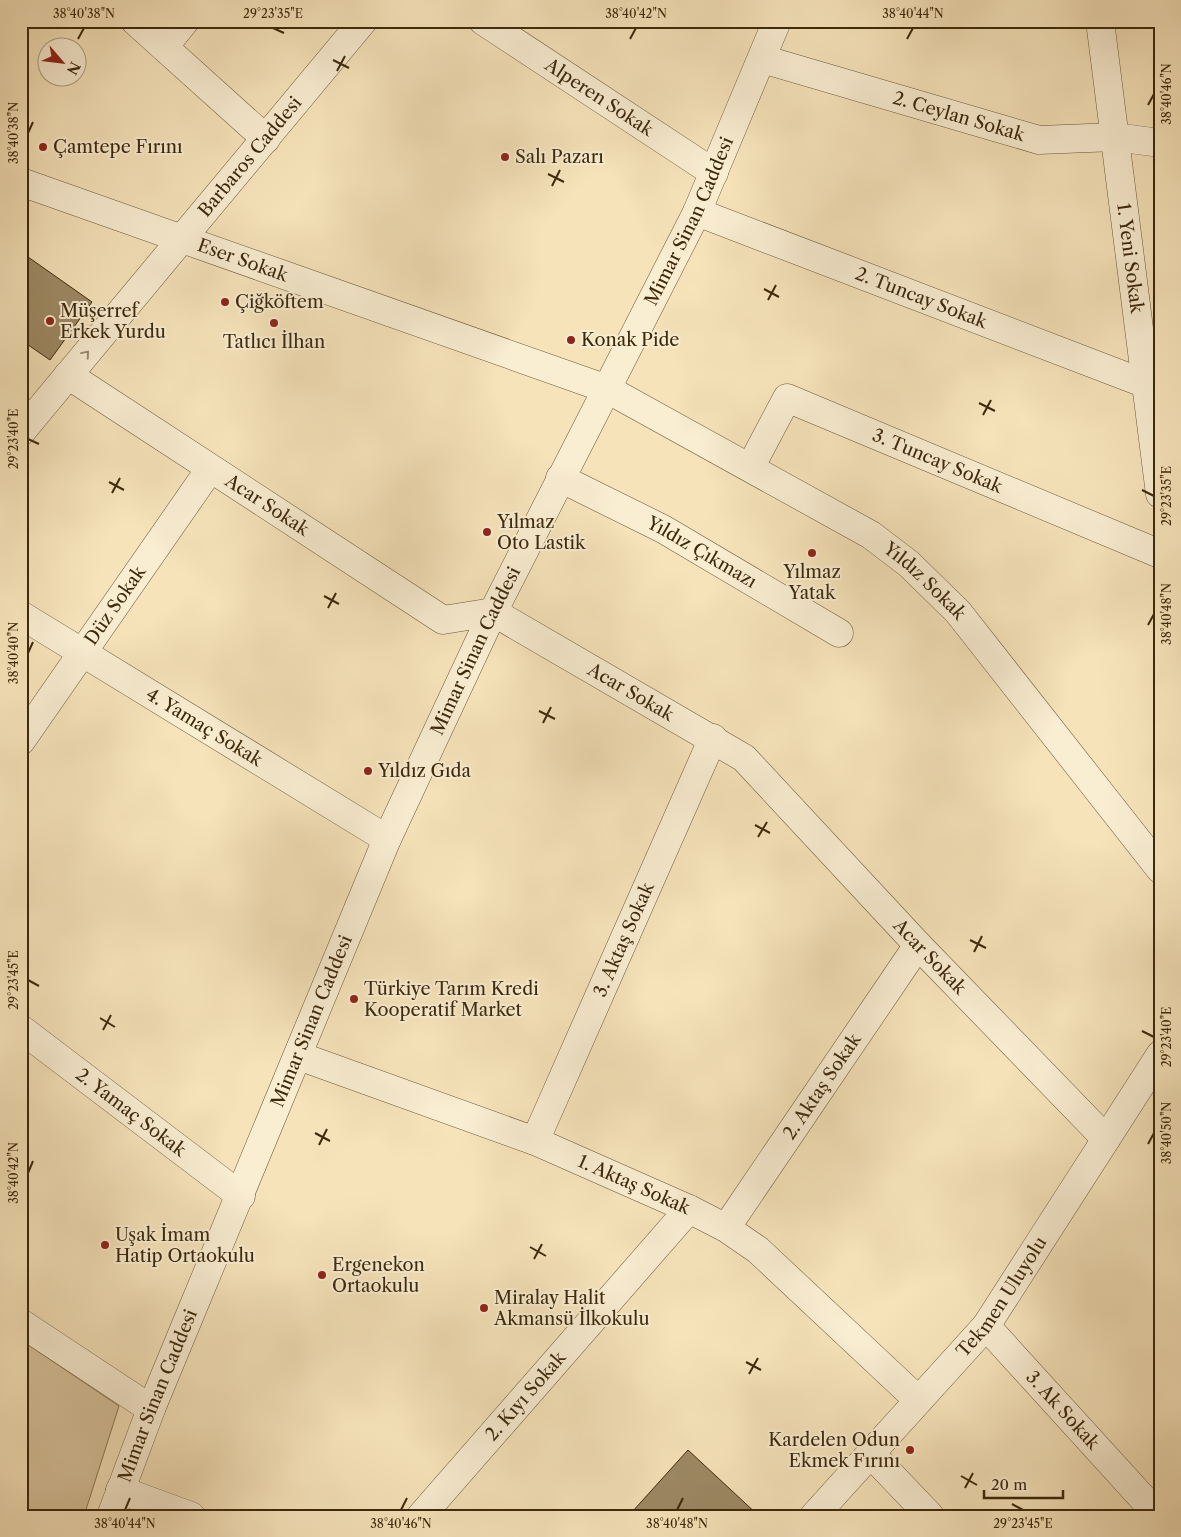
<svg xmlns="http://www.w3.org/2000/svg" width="1181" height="1537" font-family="'Libre Caslon Text',serif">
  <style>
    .green { fill: #d7c39c; stroke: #8a7654 }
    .building { fill: #9d8a66; stroke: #3d290c }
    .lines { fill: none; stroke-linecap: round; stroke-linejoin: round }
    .minor-casing { stroke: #6b5838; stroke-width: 29 }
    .minor { stroke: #f9edd2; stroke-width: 28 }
    .oneway { stroke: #9b8b6f }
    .ticks { fill: none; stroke: #3d290c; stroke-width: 2 }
    .poi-dot { fill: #8f2418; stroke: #f9edd2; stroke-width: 2 }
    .labels { text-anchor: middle; stroke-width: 4; stroke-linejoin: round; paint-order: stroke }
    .street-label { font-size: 18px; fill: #3d290c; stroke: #f9edd2 }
    .poi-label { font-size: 18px; fill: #3d290c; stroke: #f9edd2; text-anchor: start }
    .neatline { fill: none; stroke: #3d290c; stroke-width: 2 }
    .ticks-label { font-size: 12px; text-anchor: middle; fill: #3d290c }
  </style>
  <rect width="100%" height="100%" fill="#f6e3ba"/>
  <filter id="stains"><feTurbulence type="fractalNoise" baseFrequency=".004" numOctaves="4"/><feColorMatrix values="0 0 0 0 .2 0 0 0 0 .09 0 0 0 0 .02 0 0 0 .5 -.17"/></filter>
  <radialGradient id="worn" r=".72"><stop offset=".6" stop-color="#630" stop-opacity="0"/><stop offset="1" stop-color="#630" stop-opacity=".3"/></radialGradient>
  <!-- green -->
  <path class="green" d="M21 1340 119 1406 84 1516H21Z"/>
  <!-- building -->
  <path class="building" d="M21 252 92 302 50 360 21 340Z
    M688 1450 759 1516H636L632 1512Z"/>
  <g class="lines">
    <!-- minor casing -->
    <g class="minor-casing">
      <g id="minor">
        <path d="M135 21 266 139"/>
        <path id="s1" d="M483 21 714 173"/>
        <path id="s2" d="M1100 21 1160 494"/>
        <path d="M164 47 185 21"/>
        <path id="s3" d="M762 59 1039 140 1115 137 1160 143"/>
        <path id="s4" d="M21 182 607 389 871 535 909 564 958 612 1160 869"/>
        <path id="s5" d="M697 212 1146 384"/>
        <path id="s6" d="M68 375 443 620 493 612 744 758 918 945 1106 1139"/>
        <path id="s7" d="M21 432 363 21"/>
        <path id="s8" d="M751 466 787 398 1160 554"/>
        <path id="s9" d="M560 478 663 529 839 633"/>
        <path id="s10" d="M21 615 387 839"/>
        <path id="s11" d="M21 741 210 469"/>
        <path id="s12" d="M21 1029 241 1196"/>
        <path id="s13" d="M299 1056 535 1141 689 1209 726 1228 758 1250 918 1400"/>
        <path id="s14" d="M535 1141 713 738"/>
        <path id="s15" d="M726 1228 918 945"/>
        <path d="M21 1323 151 1409"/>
        <path id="s16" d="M986 1326 1159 1516"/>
        <path d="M871 1454 930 1516"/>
        <path d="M120 1490 191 1516"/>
        <path id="s17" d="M111 1516 151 1409 387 839 493 612 697 212 777 21"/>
        <path id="s18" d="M421 1516 689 1209"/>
        <path id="s19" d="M814 1516 986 1326 1160 1055"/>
      </g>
    </g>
    <!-- minor -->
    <use href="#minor" class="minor"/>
  </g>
  <!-- one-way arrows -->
  <defs><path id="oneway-chevron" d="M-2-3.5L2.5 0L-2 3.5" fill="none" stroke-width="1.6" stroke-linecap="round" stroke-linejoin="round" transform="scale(1.25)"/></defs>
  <use class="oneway" href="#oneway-chevron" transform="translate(86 354) rotate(-50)"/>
  <!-- ticks -->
  <path class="ticks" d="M273 28 284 33M78 39 84 28M630 39 636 28M907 39 913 28M333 60 349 68M337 71 345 56M1148 105 1154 94M28 133 33 122M548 174 564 182M552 186 560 170M764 289 779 297M768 300 776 285M979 403 995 411M983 415 991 400M28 439 39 444M109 482 124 490M1142 490 1154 496M112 493 120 478M324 596 339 604M328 608 336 593M1148 625 1154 614M28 653 33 642M539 711 555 719M543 723 551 707M755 825 770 833M758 837 767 822M970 940 986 948M974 952 982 936M28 980 39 986M100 1018 115 1027M103 1030 111 1015M1142 1031 1154 1037M315 1133 330 1141M1148 1144 1154 1133M319 1145 327 1129M28 1173 33 1161M530 1247 546 1256M534 1259 542 1244M746 1362 761 1370M749 1374 758 1358M961 1476 977 1485M965 1488 973 1473M1012 1504 1023 1510M125 1510 130 1498M401 1510 407 1498M677 1510 683 1498"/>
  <!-- markers -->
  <g class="poi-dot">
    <circle cx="43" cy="147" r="5"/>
    <circle cx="505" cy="157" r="5"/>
    <circle cx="225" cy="302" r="5"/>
    <circle cx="50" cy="321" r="5"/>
    <circle cx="274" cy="323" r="5"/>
    <circle cx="571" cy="340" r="5"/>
    <circle cx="487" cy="532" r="5"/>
    <circle cx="812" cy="553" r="5"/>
    <circle cx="368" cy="771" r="5"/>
    <circle cx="354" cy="999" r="5"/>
    <circle cx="105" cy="1245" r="5"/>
    <circle cx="322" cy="1275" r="5"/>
    <circle cx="484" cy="1308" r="5"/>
    <circle cx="910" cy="1450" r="5"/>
  </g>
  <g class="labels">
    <!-- street labels -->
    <g class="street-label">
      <text dy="6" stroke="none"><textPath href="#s1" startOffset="139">Alperen Sokak</textPath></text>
      <text dy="6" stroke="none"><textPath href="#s3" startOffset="205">2. Ceylan Sokak</textPath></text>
      <text dy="6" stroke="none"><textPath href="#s7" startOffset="358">Barbaros Caddesi</textPath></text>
      <text dy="6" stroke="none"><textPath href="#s17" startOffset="1419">Mimar Sinan Caddesi</textPath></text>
      <text dy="6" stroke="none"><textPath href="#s2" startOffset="239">1. Yeni Sokak</textPath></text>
      <text dy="6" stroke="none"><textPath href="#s4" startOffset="235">Eser Sokak</textPath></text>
      <text dy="6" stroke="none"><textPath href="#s5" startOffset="240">2. Tuncay Sokak</textPath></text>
      <text dy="6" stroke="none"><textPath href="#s8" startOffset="240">3. Tuncay Sokak</textPath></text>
      <text dy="6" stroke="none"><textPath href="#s6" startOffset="238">Acar Sokak</textPath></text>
      <text dy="6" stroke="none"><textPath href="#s9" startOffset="160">Yıldız Çıkmazı</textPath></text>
      <text dy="6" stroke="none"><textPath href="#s4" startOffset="994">Yıldız Sokak</textPath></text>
      <text dy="6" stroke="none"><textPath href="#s11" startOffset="165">Düz Sokak</textPath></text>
      <text dy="6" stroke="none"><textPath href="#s17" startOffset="939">Mimar Sinan Caddesi</textPath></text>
      <text dy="6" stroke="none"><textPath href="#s6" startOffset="658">Acar Sokak</textPath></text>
      <text dy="6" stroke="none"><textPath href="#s10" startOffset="215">4. Yamaç Sokak</textPath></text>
      <text dy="6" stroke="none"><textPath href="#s14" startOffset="220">3. Aktaş Sokak</textPath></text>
      <text dy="6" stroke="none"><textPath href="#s6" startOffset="1061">Acar Sokak</textPath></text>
      <text dy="6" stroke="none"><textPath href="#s17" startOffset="534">Mimar Sinan Caddesi</textPath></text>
      <text dy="6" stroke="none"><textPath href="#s15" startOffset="171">2. Aktaş Sokak</textPath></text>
      <text dy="6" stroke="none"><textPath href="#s12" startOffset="138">2. Yamaç Sokak</textPath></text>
      <text dy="6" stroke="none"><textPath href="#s13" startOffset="359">1. Aktaş Sokak</textPath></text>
      <text dy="6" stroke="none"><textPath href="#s19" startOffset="289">Tekmen Uluyolu</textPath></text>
      <text dy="6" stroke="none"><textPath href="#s17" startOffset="129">Mimar Sinan Caddesi</textPath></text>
      <text dy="6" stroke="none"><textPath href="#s18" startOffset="159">2. Kıyı Sokak</textPath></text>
      <text dy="6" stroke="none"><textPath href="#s16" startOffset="114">3. Ak Sokak</textPath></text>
    </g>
    <!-- poi labels -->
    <g class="poi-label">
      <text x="53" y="153">Çamtepe Fırını</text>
      <text x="515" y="163">Salı Pazarı</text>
      <text x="235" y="308">Çiğköftem</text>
      <text x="60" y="317">Müşerref<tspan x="60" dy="21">Erkek Yurdu</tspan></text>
      <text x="581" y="346">Konak Pide</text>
      <text x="274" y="348" text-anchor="middle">Tatlıcı İlhan</text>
      <text x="497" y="528">Yılmaz<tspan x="497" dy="21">Oto Lastik</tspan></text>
      <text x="812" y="578" text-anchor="middle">Yılmaz<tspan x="812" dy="21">Yatak</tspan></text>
      <text x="378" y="777">Yıldız Gıda</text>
      <text x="364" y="995">Türkiye Tarım Kredi<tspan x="364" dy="21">Kooperatif Market</tspan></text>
      <text x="115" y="1241">Uşak İmam<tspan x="115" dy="21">Hatip Ortaokulu</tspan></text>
      <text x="332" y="1271">Ergenekon<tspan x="332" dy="21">Ortaokulu</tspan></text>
      <text x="494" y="1304">Miralay Halit<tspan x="494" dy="21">Akmansü İlkokulu</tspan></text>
      <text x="900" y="1446" text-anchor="end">Kardelen Odun<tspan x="900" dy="21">Ekmek Fırını</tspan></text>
    </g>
  </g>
  <!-- margin -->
  <rect width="1181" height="1537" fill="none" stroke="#f6e3ba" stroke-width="55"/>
  <!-- north arrow -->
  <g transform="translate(62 62) rotate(118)"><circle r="24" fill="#f9edd2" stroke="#ae9f83"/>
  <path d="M0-4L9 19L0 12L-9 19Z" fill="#8f2418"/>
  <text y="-8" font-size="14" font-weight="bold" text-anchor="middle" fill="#3d290c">N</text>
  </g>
  <!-- scale -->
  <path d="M984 1490v8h79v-8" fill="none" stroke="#3d290c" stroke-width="2.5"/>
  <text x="991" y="1490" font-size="15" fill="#3d290c" stroke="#f9edd2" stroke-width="4" paint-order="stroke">20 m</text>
  <rect x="28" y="28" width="1126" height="1482" class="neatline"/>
  <g class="ticks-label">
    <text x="84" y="18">38°40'38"N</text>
    <text x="273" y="18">29°23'35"E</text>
    <text x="636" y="18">38°40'42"N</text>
    <text x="913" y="18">38°40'44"N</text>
    <text transform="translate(1167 94) rotate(-90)" y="4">38°40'46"N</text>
    <text transform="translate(14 133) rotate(-90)" y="4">38°40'38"N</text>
    <text transform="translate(14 439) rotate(-90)" y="4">29°23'40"E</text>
    <text transform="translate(1167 496) rotate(-90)" y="4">29°23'35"E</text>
    <text transform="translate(1167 614) rotate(-90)" y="4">38°40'48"N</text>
    <text transform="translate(14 653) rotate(-90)" y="4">38°40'40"N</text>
    <text transform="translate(14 980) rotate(-90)" y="4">29°23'45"E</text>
    <text transform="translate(1167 1037) rotate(-90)" y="4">29°23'40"E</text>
    <text transform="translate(1167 1133) rotate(-90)" y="4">38°40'50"N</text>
    <text transform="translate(14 1173) rotate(-90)" y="4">38°40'42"N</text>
    <text x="125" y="1528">38°40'44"N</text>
    <text x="401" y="1528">38°40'46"N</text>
    <text x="677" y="1528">38°40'48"N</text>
    <text x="1023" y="1528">29°23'45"E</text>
  </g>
  <rect width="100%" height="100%" filter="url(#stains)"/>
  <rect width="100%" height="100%" fill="url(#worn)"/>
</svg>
